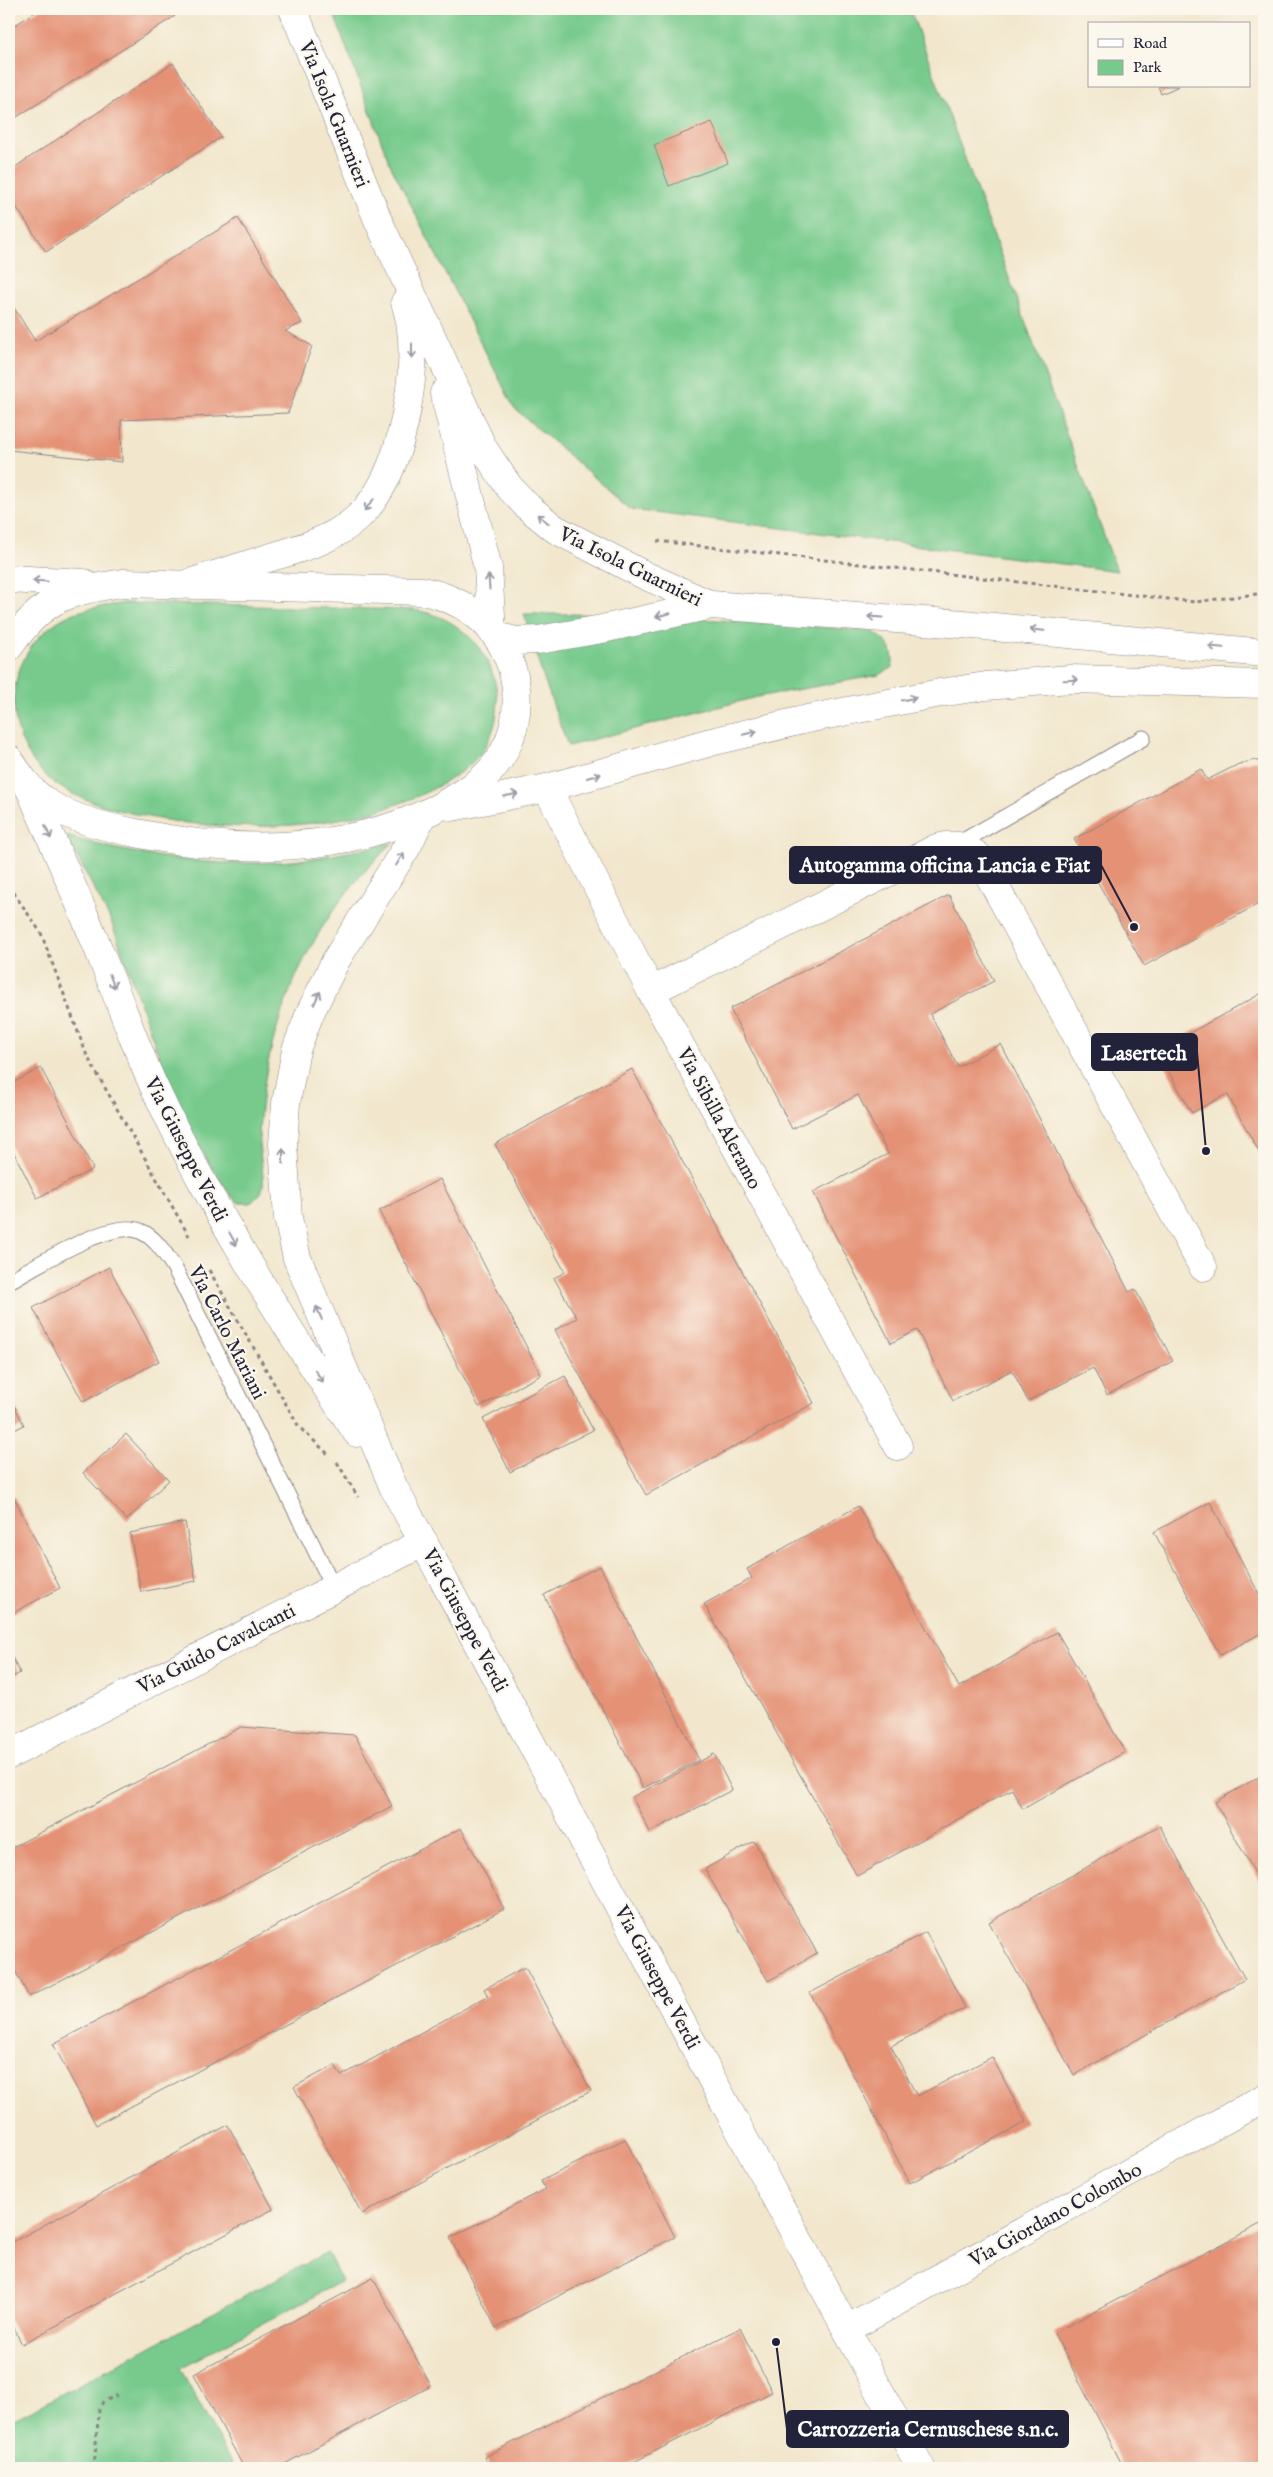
<svg xmlns="http://www.w3.org/2000/svg" width="1273" height="2477" font-family="'IM FELL English',serif">
  <style>
    .green { fill: #77ca8c; stroke: #4c7664 }
    .building { fill: #e49174 }
    .lines { fill: none; stroke-linecap: round; stroke-linejoin: round }
    .service-casing { stroke: #8a8484; stroke-width: 17 }
    .minor-casing { stroke: #8a8484; stroke-width: 29 }
    .tertiary-casing { stroke: #8a8484; stroke-width: 29 }
    .secondary-casing { stroke: #8a8484; stroke-width: 29 }
    .path { stroke: #8a8484; stroke-width: 3; stroke-dasharray: 4 4; stroke-linecap: butt }
    .service { stroke: #fff; stroke-width: 15 }
    .minor { stroke: #fff; stroke-width: 28 }
    .tertiary { stroke: #fff; stroke-width: 28 }
    .secondary { stroke: #fff; stroke-width: 28 }
    .oneway { stroke: #9c9ca7 }
    .labels { text-anchor: middle; stroke-width: 4.5; stroke-linejoin: round; paint-order: stroke }
    .street-label { font-size: 20px; fill: #22223b; stroke: #fbf7ec }
    .leader { fill: none; stroke: #22223b; stroke-width: 2 }
    .callout-dot { fill: #22223b; stroke: #fbf7ec; stroke-width: 2 }
    .callout { fill: #22223b; stroke: #22223b; stroke-width: 2 }
    .callout-label { font-size: 21px; text-anchor: middle; font-weight: bold; fill: #fff }
  </style>
  <rect width="100%" height="100%" fill="#fbf7ec"/>
  <filter id="ink" filterUnits="userSpaceOnUse"><feTurbulence type="fractalNoise" baseFrequency=".02" numOctaves="2"/><feDisplacementMap in="SourceGraphic" scale="10" xChannelSelector="R" yChannelSelector="G"/><feConvolveMatrix kernelMatrix="1 2 1 2 8 2 1 2 1" color-interpolation-filters="sRGB"/></filter>
  <filter id="wash" filterUnits="userSpaceOnUse"><feTurbulence type="fractalNoise" baseFrequency=".0096" numOctaves="4" result="noise"/><feDisplacementMap in="SourceGraphic" scale="20" xChannelSelector="R" yChannelSelector="G"/><feGaussianBlur stdDeviation="1.12" result="paint"/><feColorMatrix in="noise" values="0 0 0 0 0 0 0 0 0 0 0 0 0 0 0 0 0 1.4 0 .05"/><feComposite in="paint" operator="in"/></filter>
  <g filter="url(#wash)">
    <rect width="100%" height="100%" fill="#f2e7cd"/>
    <!-- green -->
    <path class="green" d="M332 9H910L1117 571 631 509 514 408 389 162Z
      M125 603 413 610C493 619 530 721 462 771 390 824 273 833 187 823 151 819 82 805 53 782 0 740 0 657 60 620 79 608 103 607 125 603Z
      M524 614C641 613 755 622 871 631 886 638 896 651 892 668L879 675 757 697 568 746 540 668Z
      M66 836C138 857 216 868 291 861 326 857 359 850 393 843 310 919 265 1020 259 1133 258 1151 264 1168 263 1186L261 1193 251 1203H239L232 1197 212 1169 197 1142 164 1070 111 921Z
      M327 2252 342 2281 180 2368 234 2468H9V2422Z"/>
    <g id="blocks">
      <!-- building -->
      <path class="building" d="M40 9H170L175 16 9 122V29Z
        M173 63 221 137 46 252 9 196V171Z
        M1158 86H1179L1161 94Z
        M712 122 728 163 669 186 654 145Z
        M238 218 302 323 285 331 312 346 288 413 121 420 122 462 9 450V300L35 341Z
        M1255 760 1264 764V901L1144 966 1074 839 1201 769 1207 780 1239 764Z
        M949 895 994 981 930 1014 958 1067 1001 1044 1129 1292 1135 1289 1173 1361 1107 1395 1093 1368 1028 1401 1012 1370 953 1401 917 1330 891 1343 813 1192 888 1154 858 1095 792 1129 730 1009Z
        M1264 992V1161L1227 1094 1192 1113 1157 1051Z
        M41 1068 93 1169 37 1198 9 1143V1085Z
        M632 1069 814 1403 646 1495 555 1330 577 1318 554 1278 565 1272 495 1144Z
        M440 1179 541 1375 479 1407 379 1211Z
        M109 1267 159 1361 83 1402 33 1308Z
        M565 1376 593 1430 510 1472 483 1419Z
        M9 1395 24 1425 9 1433Z
        M126 1434 169 1480 127 1520 83 1473Z
        M14 1497 60 1588 9 1615V1500Z
        M1210 1502 1264 1603V1632L1220 1655 1154 1532Z
        M858 1506 959 1687 1057 1632 1125 1752 1023 1809 1012 1789 857 1876 704 1604 752 1578 747 1569Z
        M185 1522 196 1581 141 1592 130 1533Z
        M600 1566 699 1760 643 1788 544 1595Z
        M9 1651 20 1673 9 1679Z
        M241 1727 355 1735 392 1806 29 1997 9 1959V1849Z
        M714 1754 732 1790 650 1832 632 1797Z
        M1264 1774V1889L1215 1802Z
        M1160 1826 1245 1979 1074 2075 989 1922Z
        M461 1828 504 1909 96 2125 53 2044Z
        M754 1841 817 1953 768 1981 705 1869Z
        M926 1932 965 2008 891 2046 917 2096 992 2057 1026 2122 910 2183 810 1993Z
        M525 1967 591 2091 362 2214 294 2087 335 2065 341 2076 488 1996 484 1989Z
        M228 2125 273 2209 22 2344 9 2320V2244Z
        M625 2139 675 2237 496 2328 450 2238 545 2189 541 2181Z
        M1264 2222V2468H1124L1054 2333Z
        M373 2278 431 2386 277 2468H244L194 2374Z
        M740 2328 772 2392 622 2468H490L484 2457Z"/>
    </g>
  </g>
  <g filter="url(#ink)">
    <use href="#blocks" fill-opacity="0" stroke="#8a8484" stroke-width="1"/>
    <g class="lines">
      <!-- service casing -->
      <g class="service-casing">
        <path id="service" d="M958 844 1143 738
          M9 1281C37 1266 111 1218 140 1231 155 1237 165 1253 174 1267L334 1588"/>
      </g>
      <!-- minor casing -->
      <g class="minor-casing">
        <path id="minor" d="M293 9 378 220 483 448 509 487 528 507 555 529 644 575 711 605
          M444 393 488 568 492 631
          M189 583C214 575 240 567 265 559 301 548 340 539 366 509 390 481 401 443 407 408 413 375 416 334 405 302
          M547 788 651 991 898 1446
          M651 991 937 848C955 843 964 845 979 857L1203 1267
          M9 1755 424 1542
          M847 2329 1264 2098"/>
      </g>
      <!-- tertiary casing -->
      <g class="tertiary-casing">
        <path id="tertiary" d="M29 787C55 847 82 907 106 968 123 1009 137 1051 156 1091 213 1211 283 1323 357 1433
          M422 815 408 845 336 960 310 1013 296 1050 286 1103 283 1144 288 1218 297 1258 393 1486 921 2468"/>
      </g>
      <!-- secondary casing -->
      <g class="secondary-casing">
        <path id="secondary" d="M9 579 84 583
          M496 636 516 641 538 640 602 629 711 605 963 624 1264 653
          M9 647C44 597 65 592 123 583L422 591C460 598 492 620 507 655 519 682 520 713 509 741 496 774 469 791 439 807 346 854 235 854 136 833 106 827 75 820 49 804 31 793 20 776 9 759
          M452 807 547 788 711 742 807 719 940 693 986 686 1070 679 1264 684"/>
      </g>
      <!-- path -->
      <path class="path" d="M657 541 1195 602 1264 593
        M9 886 41 933 87 1056 189 1236
        M209 1270 299 1427 328 1454
        M337 1462 358 1497
        M94 2468 99 2409 103 2402 117 2395"/>
      <!-- service -->
      <use href="#service" class="service"/>
      <!-- minor -->
      <use href="#minor" class="minor"/>
      <!-- tertiary -->
      <use href="#tertiary" class="tertiary"/>
      <!-- secondary -->
      <use href="#secondary" class="secondary"/>
    </g>
    <!-- one-way arrows -->
    <defs><path id="oneway-shaft" d="M-6 0H5M1.5-3L5.5 0L1.5 3" fill="none" stroke-width="1.6" stroke-linecap="round" stroke-linejoin="round" transform="scale(1.25)"/></defs>
    <g class="oneway">
      <use href="#oneway-shaft" transform="translate(412 351) rotate(90)"/>
      <use href="#oneway-shaft" transform="translate(369 505) rotate(129)"/>
      <use href="#oneway-shaft" transform="translate(543 519) rotate(-142)"/>
      <use href="#oneway-shaft" transform="translate(40 581) rotate(-177)"/>
      <use href="#oneway-shaft" transform="translate(489 582) rotate(-94)"/>
      <use href="#oneway-shaft" transform="translate(663 615) rotate(167)"/>
      <use href="#oneway-shaft" transform="translate(875 617) rotate(-176)"/>
      <use href="#oneway-shaft" transform="translate(1037 630) rotate(-175)"/>
      <use href="#oneway-shaft" transform="translate(1216 647) rotate(-175)"/>
      <use href="#oneway-shaft" transform="translate(1071 680) rotate(-2)"/>
      <use href="#oneway-shaft" transform="translate(909 699) rotate(-12)"/>
      <use href="#oneway-shaft" transform="translate(750 733) rotate(-13)"/>
      <use href="#oneway-shaft" transform="translate(594 776) rotate(-16)"/>
      <use href="#oneway-shaft" transform="translate(511 795) rotate(-11)"/>
      <use href="#oneway-shaft" transform="translate(48 832) rotate(67)"/>
      <use href="#oneway-shaft" transform="translate(400 859) rotate(-59)"/>
      <use href="#oneway-shaft" transform="translate(112 981) rotate(69)"/>
      <use href="#oneway-shaft" transform="translate(317 998) rotate(-65)"/>
      <use href="#oneway-shaft" transform="translate(283 1156) rotate(-91)"/>
      <use href="#oneway-shaft" transform="translate(233 1239) rotate(61)"/>
      <use href="#oneway-shaft" transform="translate(319 1313) rotate(-113)"/>
      <use href="#oneway-shaft" transform="translate(319 1376) rotate(56)"/>
    </g>
  </g>
  <g class="labels">
    <!-- street labels -->
    <g class="street-label">
      <text transform="translate(335 114) rotate(68)" y="7">Via Isola Guarnieri</text>
      <text transform="translate(631 566) rotate(26)" y="7">Via Isola Guarnieri</text>
      <text transform="translate(720 1118) rotate(62)" y="7">Via Sibilla Aleramo</text>
      <text transform="translate(187 1149) rotate(63)" y="7">Via Giuseppe Verdi</text>
      <text transform="translate(228 1332) rotate(63)" y="7">Via Carlo Mariani</text>
      <text transform="translate(466 1620) rotate(62)" y="7">Via Giuseppe Verdi</text>
      <text transform="translate(216 1648) rotate(-27)" y="7">Via Guido Cavalcanti</text>
      <text transform="translate(658 1977) rotate(62)" y="7">Via Giuseppe Verdi</text>
      <text transform="translate(1055 2214) rotate(-29)" y="7">Via Giordano Colombo</text>
    </g>
  </g>
  <!-- callouts -->
  <path class="leader" d="M1134 927L1101 865M1206 1151L1197 1052M776 2342L787 2429"/>
  <g class="callout-dot">
    <circle cx="1134" cy="927" r="5"/>
    <circle cx="1206" cy="1151" r="5"/>
    <circle cx="776" cy="2342" r="5"/>
  </g>
  <g class="callout">
    <rect x="790" y="847" width="311" height="36" rx="5"/>
    <rect x="1092" y="1034" width="105" height="36" rx="5"/>
    <rect x="787" y="2411" width="281" height="36" rx="5"/>
  </g>
  <g class="callout-label">
    <text x="945" y="872">Autogamma officina Lancia e Fiat</text>
    <text x="1144" y="1060">Lasertech</text>
    <text x="928" y="2436">Carrozzeria Cernuschese s.n.c.</text>
  </g>
  <!-- margin -->
  <rect width="1273" height="2477" fill="none" stroke="#fbf7ec" stroke-width="30"/>
  <!-- legend -->
  <rect x="1088" y="22" width="162" height="65" fill="#fbf7ec" stroke="#a4a2a5"/>
  <rect x="1098" y="39" width="25" height="8" fill="#ffffff" stroke="#a4a2a5"/>
  <text x="1133" y="48" font-size="15" fill="#22223b">Road</text>
  <rect x="1098" y="60" width="25" height="15" fill="#77ca8c" stroke="#a4a2a5"/>
  <text x="1133" y="72" font-size="15" fill="#22223b">Park</text>
</svg>
